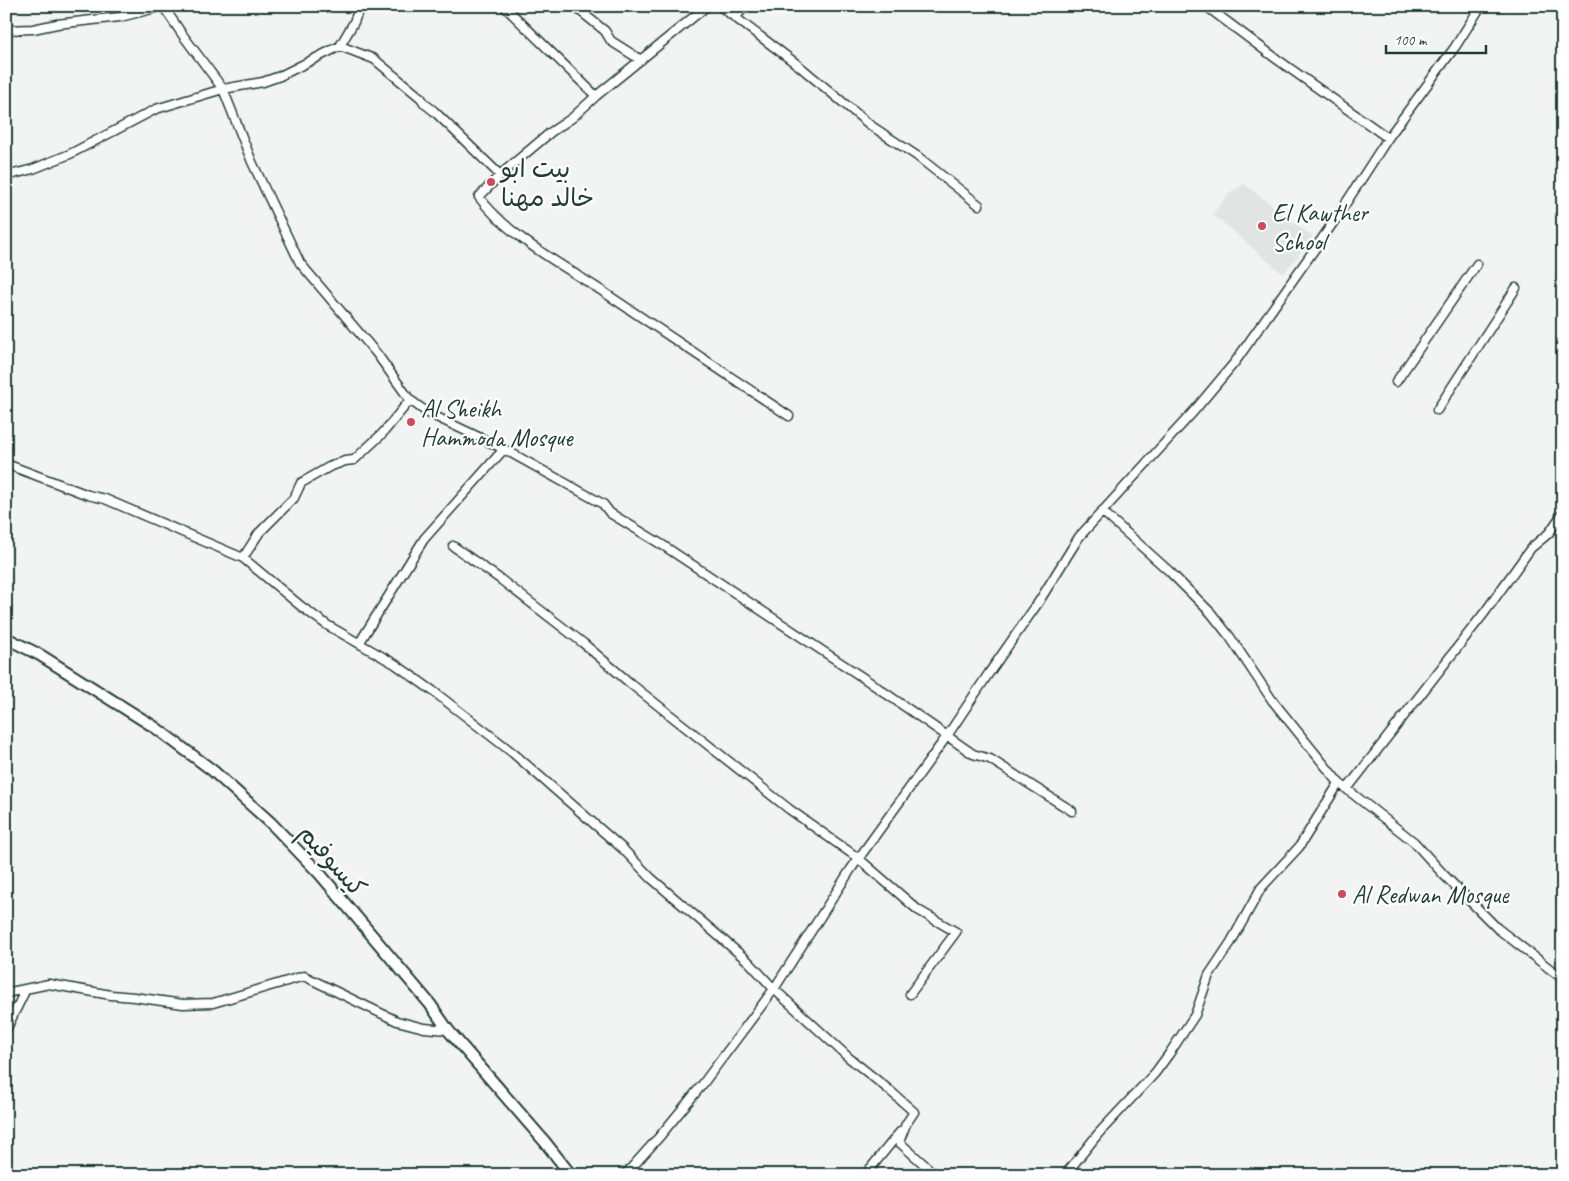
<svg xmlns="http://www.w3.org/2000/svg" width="1569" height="1181" font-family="Caveat,'Playpen Sans Arabic',sans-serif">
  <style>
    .built { fill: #e0e4e3 }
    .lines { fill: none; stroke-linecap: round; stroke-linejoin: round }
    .street-casing { stroke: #1f3d34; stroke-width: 11 }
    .secondary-casing { stroke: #1f3d34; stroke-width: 14 }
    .street { stroke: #fff; stroke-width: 8 }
    .secondary { stroke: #fff; stroke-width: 10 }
    .poi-dot { fill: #d1495b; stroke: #fff; stroke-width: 2 }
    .labels { text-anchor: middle; stroke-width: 4.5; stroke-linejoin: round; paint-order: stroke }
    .poi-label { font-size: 25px; fill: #1f3d34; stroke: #fff; text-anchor: start }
    .street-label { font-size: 25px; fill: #1f3d34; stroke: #fff }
  </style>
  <rect width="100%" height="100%" fill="#f2f3f3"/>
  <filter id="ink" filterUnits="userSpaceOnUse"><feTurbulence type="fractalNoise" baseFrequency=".02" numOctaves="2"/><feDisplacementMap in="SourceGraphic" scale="10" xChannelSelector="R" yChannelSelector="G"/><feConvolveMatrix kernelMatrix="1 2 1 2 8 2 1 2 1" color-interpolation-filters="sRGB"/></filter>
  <g filter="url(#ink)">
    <!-- built -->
    <path class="built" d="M1244 184 1313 237 1283 274 1213 214 1228 194Z"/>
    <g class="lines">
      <!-- street casing -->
      <g class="street-casing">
        <path id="street" d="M163 6 182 34 223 89 252 162 300 263 377 354 410 400 428 413 504 449 603 504 610 513 664 546 868 681 973 754 990 759 1072 811
          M360 6 354 22 340 46 374 59 421 98 425 104 434 111 500 175
          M504 6 596 96
          M574 6 605 31 611 41 641 60
          M707 6 596 96 572 118 551 132 500 175 479 197C509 237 561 264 602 291 665 333 727 375 789 416
          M720 6 798 65 870 125 917 156 979 205
          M1206 6 1278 60 1388 138
          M736 17 745 6
          M6 30 33 29 57 24 120 17 164 6
          M6 176 33 169 70 154 156 109 223 89 263 82 280 76 340 46
          M1396 382 1477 264
          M1437 410 1516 288
          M6 464 88 495 105 499 243 558 302 607 327 625 395 664 433 691 513 753 623 849 651 878 749 962 774 989 848 1057 888 1089 914 1112 906 1124 899 1142 936 1175
          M1102 511 1169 571 1211 613 1230 637 1272 700 1339 783 1414 842 1444 875 1497 928 1563 979
          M453 546 500 579 583 643 631 684 789 809 858 858 918 910 956 932 910 994
          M243 558 259 533 294 498 301 483 329 467 345 461 354 460 382 434 410 400
          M360 642 424 539 504 449
          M1347 789 1485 612 1531 548 1549 533 1563 513
          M6 993 49 984 111 995 134 997 183 1004 213 1003 304 976 397 1021 424 1028 448 1030
          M6 1030 25 991
          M625 1175 660 1136 702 1085 774 989 851 869 947 736 989 673 1038 603 1079 537 1194 411 1235 362 1333 223 1388 138 1455 47 1481 6
          M865 1175 900 1132
          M1065 1175 1098 1134 1155 1073 1169 1054 1195 1015 1209 975 1231 942 1261 888 1299 847 1339 783"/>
      </g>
      <!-- secondary casing -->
      <g class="secondary-casing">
        <path id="secondary" d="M6 638 40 655 156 728 212 770 271 823 320 874 430 1004 448 1030 545 1142 571 1175"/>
      </g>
      <!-- street -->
      <use href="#street" class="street"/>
      <!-- secondary -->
      <use href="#secondary" class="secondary"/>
    </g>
  </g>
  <!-- markers -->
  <g class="poi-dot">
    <circle cx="491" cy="182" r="5"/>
    <circle cx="1262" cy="226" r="5"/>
    <circle cx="411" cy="422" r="5"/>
    <circle cx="1342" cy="894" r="5"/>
  </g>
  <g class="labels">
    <!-- poi labels -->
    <g class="poi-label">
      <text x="501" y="177">بيت ابو<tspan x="501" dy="29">خالد مهنا</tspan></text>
      <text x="1272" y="221">El Kawther<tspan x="1272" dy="29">School</tspan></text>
      <text x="421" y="417">Al Sheikh<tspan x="421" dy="29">Hammoda Mosque</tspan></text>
      <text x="1352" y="903">Al Redwan Mosque</text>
    </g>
    <!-- street labels -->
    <g class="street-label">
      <text transform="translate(333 860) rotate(48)" y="9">كيسوفيم</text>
    </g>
  </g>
  <!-- margin -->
  <rect width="1569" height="1181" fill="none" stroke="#fff" stroke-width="25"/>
  <rect x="12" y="12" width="1544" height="1156" fill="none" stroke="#1f3d34" stroke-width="2" filter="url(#ink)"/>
  <!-- scale -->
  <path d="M1386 45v8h100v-8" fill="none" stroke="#1f3d34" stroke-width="2.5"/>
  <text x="1394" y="45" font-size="15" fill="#1f3d34" stroke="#ffffff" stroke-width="4" paint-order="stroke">100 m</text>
</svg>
